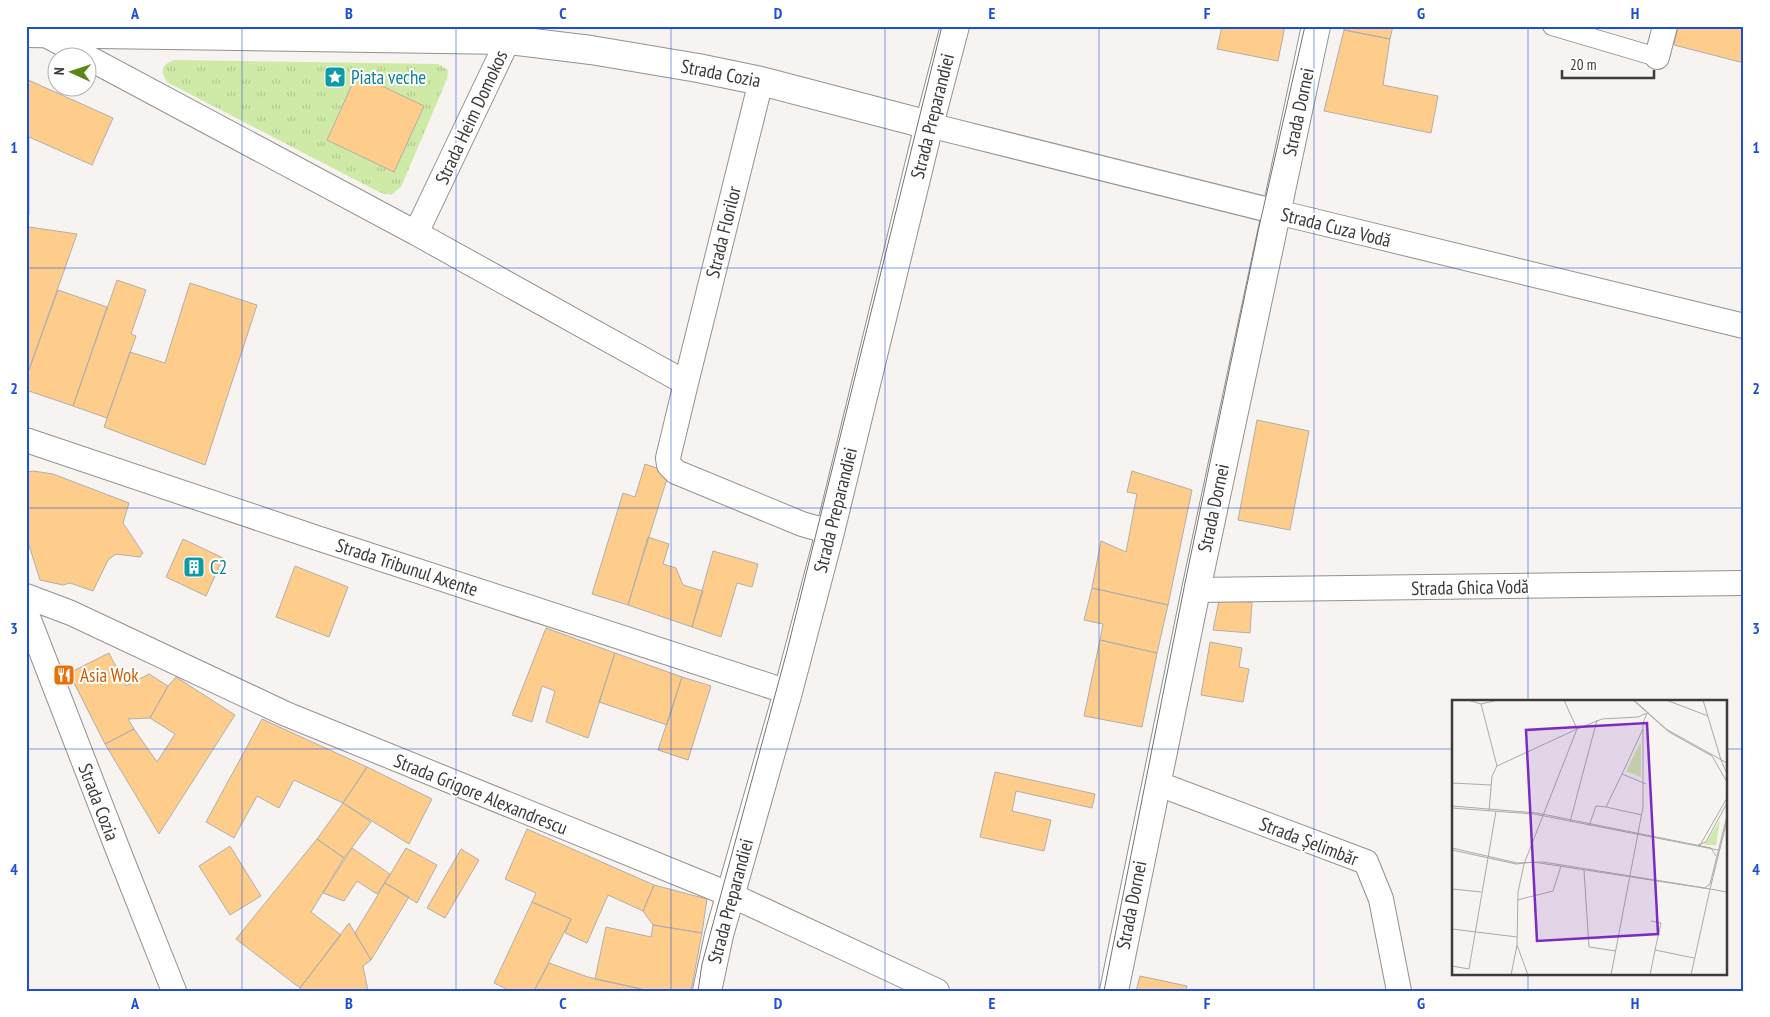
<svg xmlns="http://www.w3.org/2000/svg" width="1770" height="1017" font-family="'PT Sans Narrow',sans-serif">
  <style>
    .grass { fill: url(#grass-tufts) }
    .building { fill: #fecd8b; stroke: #b2afac }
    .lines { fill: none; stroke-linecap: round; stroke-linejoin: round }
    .pedestrian-casing { stroke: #94918e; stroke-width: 20 }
    .minor-casing { stroke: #94918e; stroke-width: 26 }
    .tertiary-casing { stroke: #94918e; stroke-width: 30 }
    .secondary-casing { stroke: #94918e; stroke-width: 30 }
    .pedestrian { stroke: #fff; stroke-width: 18 }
    .minor { stroke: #fff; stroke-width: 24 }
    .tertiary { stroke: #fff; stroke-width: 28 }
    .secondary { stroke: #fff; stroke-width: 28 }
    .tram { stroke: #757371; stroke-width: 1 }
    .grid { fill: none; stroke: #1d4ed8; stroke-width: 1; stroke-opacity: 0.55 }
    .labels { text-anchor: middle; stroke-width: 4; stroke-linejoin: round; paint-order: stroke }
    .street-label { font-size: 19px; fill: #3c3b39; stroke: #fff }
    .culture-label { font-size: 19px; fill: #0d838f; stroke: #fff; text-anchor: start }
    .food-label { font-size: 19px; fill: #c56008; stroke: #fff; text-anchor: start }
    .inset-road { fill: none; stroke: #aca9a7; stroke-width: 1 }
    .view { fill: #7b2cbf; fill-opacity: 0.15; stroke: #7b2cbf; stroke-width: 2.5 }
    .inset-edge { fill: none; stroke: #3c3b39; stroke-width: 2.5 }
    .neatline { fill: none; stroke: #1d4ed8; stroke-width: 2 }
    .grid-label { font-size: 16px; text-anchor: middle; font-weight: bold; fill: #1d4ed8 }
  </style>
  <defs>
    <pattern id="grass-tufts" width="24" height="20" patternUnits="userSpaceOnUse" patternTransform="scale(1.25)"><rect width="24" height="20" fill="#ceeaa6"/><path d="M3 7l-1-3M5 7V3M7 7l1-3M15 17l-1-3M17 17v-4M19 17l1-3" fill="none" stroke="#b2ca90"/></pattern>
  </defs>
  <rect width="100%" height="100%" fill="#f6f3f0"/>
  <!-- grass -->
  <path class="grass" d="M174 60 438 64 448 70 447 79 401 187 391 195 381 193 167 82C160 70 161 65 174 60Z"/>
  <!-- building -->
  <path class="building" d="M1222 26H1285L1278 61 1217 49Z
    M1345 26H1393L1390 39 1344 30Z
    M1678 26H1744V63L1674 45Z
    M1344 30 1390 39 1383 85 1438 96 1431 133 1324 111Z
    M357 74 424 106 394 172 327 140Z
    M26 79 113 118 92 165 29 137V215H26Z
    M29 227 77 234 26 378V239Z
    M117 280 146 290 131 334 136 336 107 418 73 406Z
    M190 283 257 305 205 465 104 427 130 352 165 363Z
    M58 290 107 307 73 406 26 390V378Z
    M1257 420 1309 431 1290 530 1238 520Z
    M645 464 669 472 628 605 592 594 623 493 635 497Z
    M33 471 53 474 129 503 123 523 143 553 140 557 116 554 108 560 93 591 70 583 63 585 40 580 26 536V472Z
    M1132 471 1192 490 1168 605 1092 588 1101 541 1126 552 1137 494 1127 492Z
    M648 537 669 544 663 564 676 568 683 585 703 591 692 627 628 605Z
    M183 539 223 558 206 596 166 577Z
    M713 551 758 564 752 587 737 583 721 637 692 627Z
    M295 566 348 587 329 637 276 617Z
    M1092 588 1168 605 1157 653 1100 640 1103 624 1084 620Z
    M1219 601 1252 602 1250 633 1213 630Z
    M546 628 615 653 588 738 546 722 555 691 542 686 532 722 512 715Z
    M1100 640 1157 653 1142 727 1084 716Z
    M1210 642 1242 648 1239 667 1249 669 1243 702 1201 695Z
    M109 653 126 686 149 674 168 686 150 718 128 719 134 729 105 744 69 673Z
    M615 653 682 677 667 725 599 702Z
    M176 677 235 715 159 834 105 744 134 729 157 762 175 734 150 718 168 686Z
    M682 677 711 686 688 760 658 750Z
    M262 719 367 767 343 803 294 780 279 808 257 796 234 838 206 822Z
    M367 767 432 799 409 844 343 803Z
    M995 772 1095 794 1092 808 1016 791 1012 811 1051 820 1044 851 980 837Z
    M343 803 371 822 344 858 317 839Z
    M527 829 654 885 643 911 608 895 587 943 565 933 571 919 532 902 536 893 505 879Z
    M317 839 344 858 311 912 341 935 300 988 236 939Z
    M230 846 261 896 230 915 199 866Z
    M352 848 390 874 377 894 357 881 344 901 323 893Z
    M406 848 437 865 417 903 385 883Z
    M461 849 479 860 445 918 427 908Z
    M385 883 409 897 371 960 355 933Z
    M654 885 707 899 702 933 653 925 643 911Z
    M532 902 571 919 534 991H510L494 983Z
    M349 923 371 960 363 966 368 991H300V988Z
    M653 925 702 933 691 991H650L595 979 606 927 651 937Z
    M549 963 588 977 650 991H534Z
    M1140 976 1187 986 1186 991H1136Z"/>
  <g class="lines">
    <!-- pedestrian casing -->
    <g class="pedestrian-casing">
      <path id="pedestrian" d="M1552 26 1657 57"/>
    </g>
    <!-- minor casing -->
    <g class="minor-casing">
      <path id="minor" d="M44 34 416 233 508 40
        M1657 57 1665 26
        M929 125 1277 212 1744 326
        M416 233 686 383 761 81
        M686 383 668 458 669 465 676 472 802 524 830 532
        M26 440 317 538 788 692
        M1196 590 1744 583
        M26 596 71 613 286 714 731 895 937 991
        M26 612 118 850 174 991
        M1156 783 1366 862 1381 899 1399 991"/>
    </g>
    <!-- tertiary casing -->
    <g class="tertiary-casing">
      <path id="tertiary" d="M26 33 508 40 591 50 698 68 761 81 929 125"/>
    </g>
    <!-- secondary casing -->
    <g class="secondary-casing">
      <path id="secondary" d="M707 991 719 935 788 692 830 532 929 125 955 26
        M1114 991 1196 590 1316 26"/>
    </g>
    <!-- pedestrian -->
    <use href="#pedestrian" class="pedestrian"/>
    <!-- minor -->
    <use href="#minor" class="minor"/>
    <!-- tertiary -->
    <use href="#tertiary" class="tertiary"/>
    <!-- secondary -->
    <use href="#secondary" class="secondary"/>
    <!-- tram -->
    <path class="tram" d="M698 991 702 964 787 651 942 26
      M1104 991 1185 583 1259 227 1305 26"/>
  </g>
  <!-- grid -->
  <path class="grid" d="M242 26V991M456 26V991M671 26V991M885 26V991M1099 26V991M1314 26V991M1528 26V701M26 268H1744M26 508H1744M26 749H1454M1726 749H1744M1528 973V991"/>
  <!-- icons -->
  <defs>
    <g id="sight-square" transform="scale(1.125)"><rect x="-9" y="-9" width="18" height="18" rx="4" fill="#0f9aa8" stroke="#fff"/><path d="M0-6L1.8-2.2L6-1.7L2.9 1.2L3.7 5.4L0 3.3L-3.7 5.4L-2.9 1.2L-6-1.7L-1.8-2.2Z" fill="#fff"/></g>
    <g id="building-square" transform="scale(1.125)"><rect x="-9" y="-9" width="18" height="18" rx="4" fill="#0f9aa8" stroke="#fff"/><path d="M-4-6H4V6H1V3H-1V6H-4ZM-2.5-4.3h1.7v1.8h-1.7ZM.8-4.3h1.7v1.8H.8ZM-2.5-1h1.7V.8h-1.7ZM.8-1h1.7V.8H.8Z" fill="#fff"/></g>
    <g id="restaurant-square" transform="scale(1.125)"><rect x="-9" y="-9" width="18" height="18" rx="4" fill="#e8710a" stroke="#fff"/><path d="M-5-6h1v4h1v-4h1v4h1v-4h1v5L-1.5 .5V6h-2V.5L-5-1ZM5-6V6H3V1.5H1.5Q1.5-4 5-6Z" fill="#fff"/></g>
  </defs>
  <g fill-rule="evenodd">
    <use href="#sight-square" x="335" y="77"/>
    <use href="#building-square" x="194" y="567"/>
    <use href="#restaurant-square" x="64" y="675"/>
  </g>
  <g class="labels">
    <!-- street labels -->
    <g class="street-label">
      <text transform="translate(721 73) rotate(11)" y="7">Strada Cozia</text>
      <text transform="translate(1298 112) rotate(-78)" y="7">Strada Dornei</text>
      <text transform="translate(932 116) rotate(-76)" y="7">Strada Preparandiei</text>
      <text transform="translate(471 117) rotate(-65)" y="7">Strada Heim Domokos</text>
      <text transform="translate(1336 227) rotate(14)" y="7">Strada Cuza Vodă</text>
      <text transform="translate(723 232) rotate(-76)" y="7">Strada Florilor</text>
      <text transform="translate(1213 508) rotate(-78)" y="7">Strada Dornei</text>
      <text transform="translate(835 510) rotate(-76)" y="7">Strada Preparandiei</text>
      <text transform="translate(407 567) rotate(18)" y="7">Strada Tribunul Axente</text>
      <text transform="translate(1470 587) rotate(-1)" y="7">Strada Ghica Vodă</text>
      <text transform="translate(481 794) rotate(22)" y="7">Strada Grigore Alexandrescu</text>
      <text transform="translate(99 802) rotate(69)" y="7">Strada Cozia</text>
      <text transform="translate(1309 841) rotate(21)" y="7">Strada Șelimbăr</text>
      <text transform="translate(730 901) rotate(-75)" y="7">Strada Preparandiei</text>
      <text transform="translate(1131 905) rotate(-79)" y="7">Strada Dornei</text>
    </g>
    <!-- culture labels -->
    <g class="culture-label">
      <text x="351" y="84">Piata veche</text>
      <text x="210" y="574">C2</text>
    </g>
    <!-- food labels -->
    <g class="food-label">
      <text x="80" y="682">Asia Wok</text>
    </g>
  </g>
  <!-- overview -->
  <g transform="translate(1452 700)">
    <rect width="275" height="275" fill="#f6f3f0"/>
    <path d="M188 43 189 44V77L174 71ZM268 120 264 145H252L255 142Z" fill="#ceeaa6"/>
    <path class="inset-road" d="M16 0 29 4 46 0M112 0 125 29 150 19 186 17 195 13M181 0 217 32 260 56 275 82M182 0 214 29 275 63M214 0 256 16M251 0 269 60M29 4 45 66 40 76 37 111M191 29 170 74 194 84M269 60 275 74M45 66 125 29M170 74 154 107 190 115M0 83 39 85M0 106 85 113 259 148 264 156M0 108 82 114 266 150M118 122 145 20M137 126 144 106 154 107M246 145 254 142 275 103M247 147 275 98M0 148 65 163 91 162 253 188 258 184 275 116M0 150 64 164 81 162 258 189 275 120M132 170 137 247 164 251M0 189 29 192M65 200 101 191 109 166M199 221 209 223 203 250M0 229 65 237M65 245 76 275M0 266 17 269 44 111M59 275 65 245 66 192 72 164 125 29M159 275 191 107V23L195 13M198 275 203 250 242 258M239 275 258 189 275 192"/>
    <path class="view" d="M195 23 206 234 85 241 74 30Z"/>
    <rect width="275" height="275" class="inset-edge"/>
  </g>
  <!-- border -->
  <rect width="1770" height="1017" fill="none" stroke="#ffffff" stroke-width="55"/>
  <!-- north arrow -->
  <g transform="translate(72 72) rotate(273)"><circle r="24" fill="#ffffff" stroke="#b1b1b0"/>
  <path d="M0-4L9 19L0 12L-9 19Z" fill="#5b8716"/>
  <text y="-8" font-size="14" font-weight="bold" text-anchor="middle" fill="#3c3b39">N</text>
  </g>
  <!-- scale -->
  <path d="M1562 70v8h92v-8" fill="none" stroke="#3c3b39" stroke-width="2.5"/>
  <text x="1570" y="70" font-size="15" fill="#3c3b39" stroke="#ffffff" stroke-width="4" paint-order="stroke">20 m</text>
  <rect x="28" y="28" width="1714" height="962" class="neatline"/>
  <g class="grid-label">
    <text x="135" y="19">A</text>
    <text x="349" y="19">B</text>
    <text x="563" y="19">C</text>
    <text x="778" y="19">D</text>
    <text x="992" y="19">E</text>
    <text x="1207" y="19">F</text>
    <text x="1421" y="19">G</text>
    <text x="1635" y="19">H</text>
    <text x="14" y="153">1</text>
    <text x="1756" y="153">1</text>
    <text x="14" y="394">2</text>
    <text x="1756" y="394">2</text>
    <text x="14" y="634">3</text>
    <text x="1756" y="634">3</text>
    <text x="14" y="875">4</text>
    <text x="1756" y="875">4</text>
    <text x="135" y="1009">A</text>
    <text x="349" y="1009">B</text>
    <text x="563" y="1009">C</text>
    <text x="778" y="1009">D</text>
    <text x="992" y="1009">E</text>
    <text x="1207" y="1009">F</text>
    <text x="1421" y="1009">G</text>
    <text x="1635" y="1009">H</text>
  </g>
</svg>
